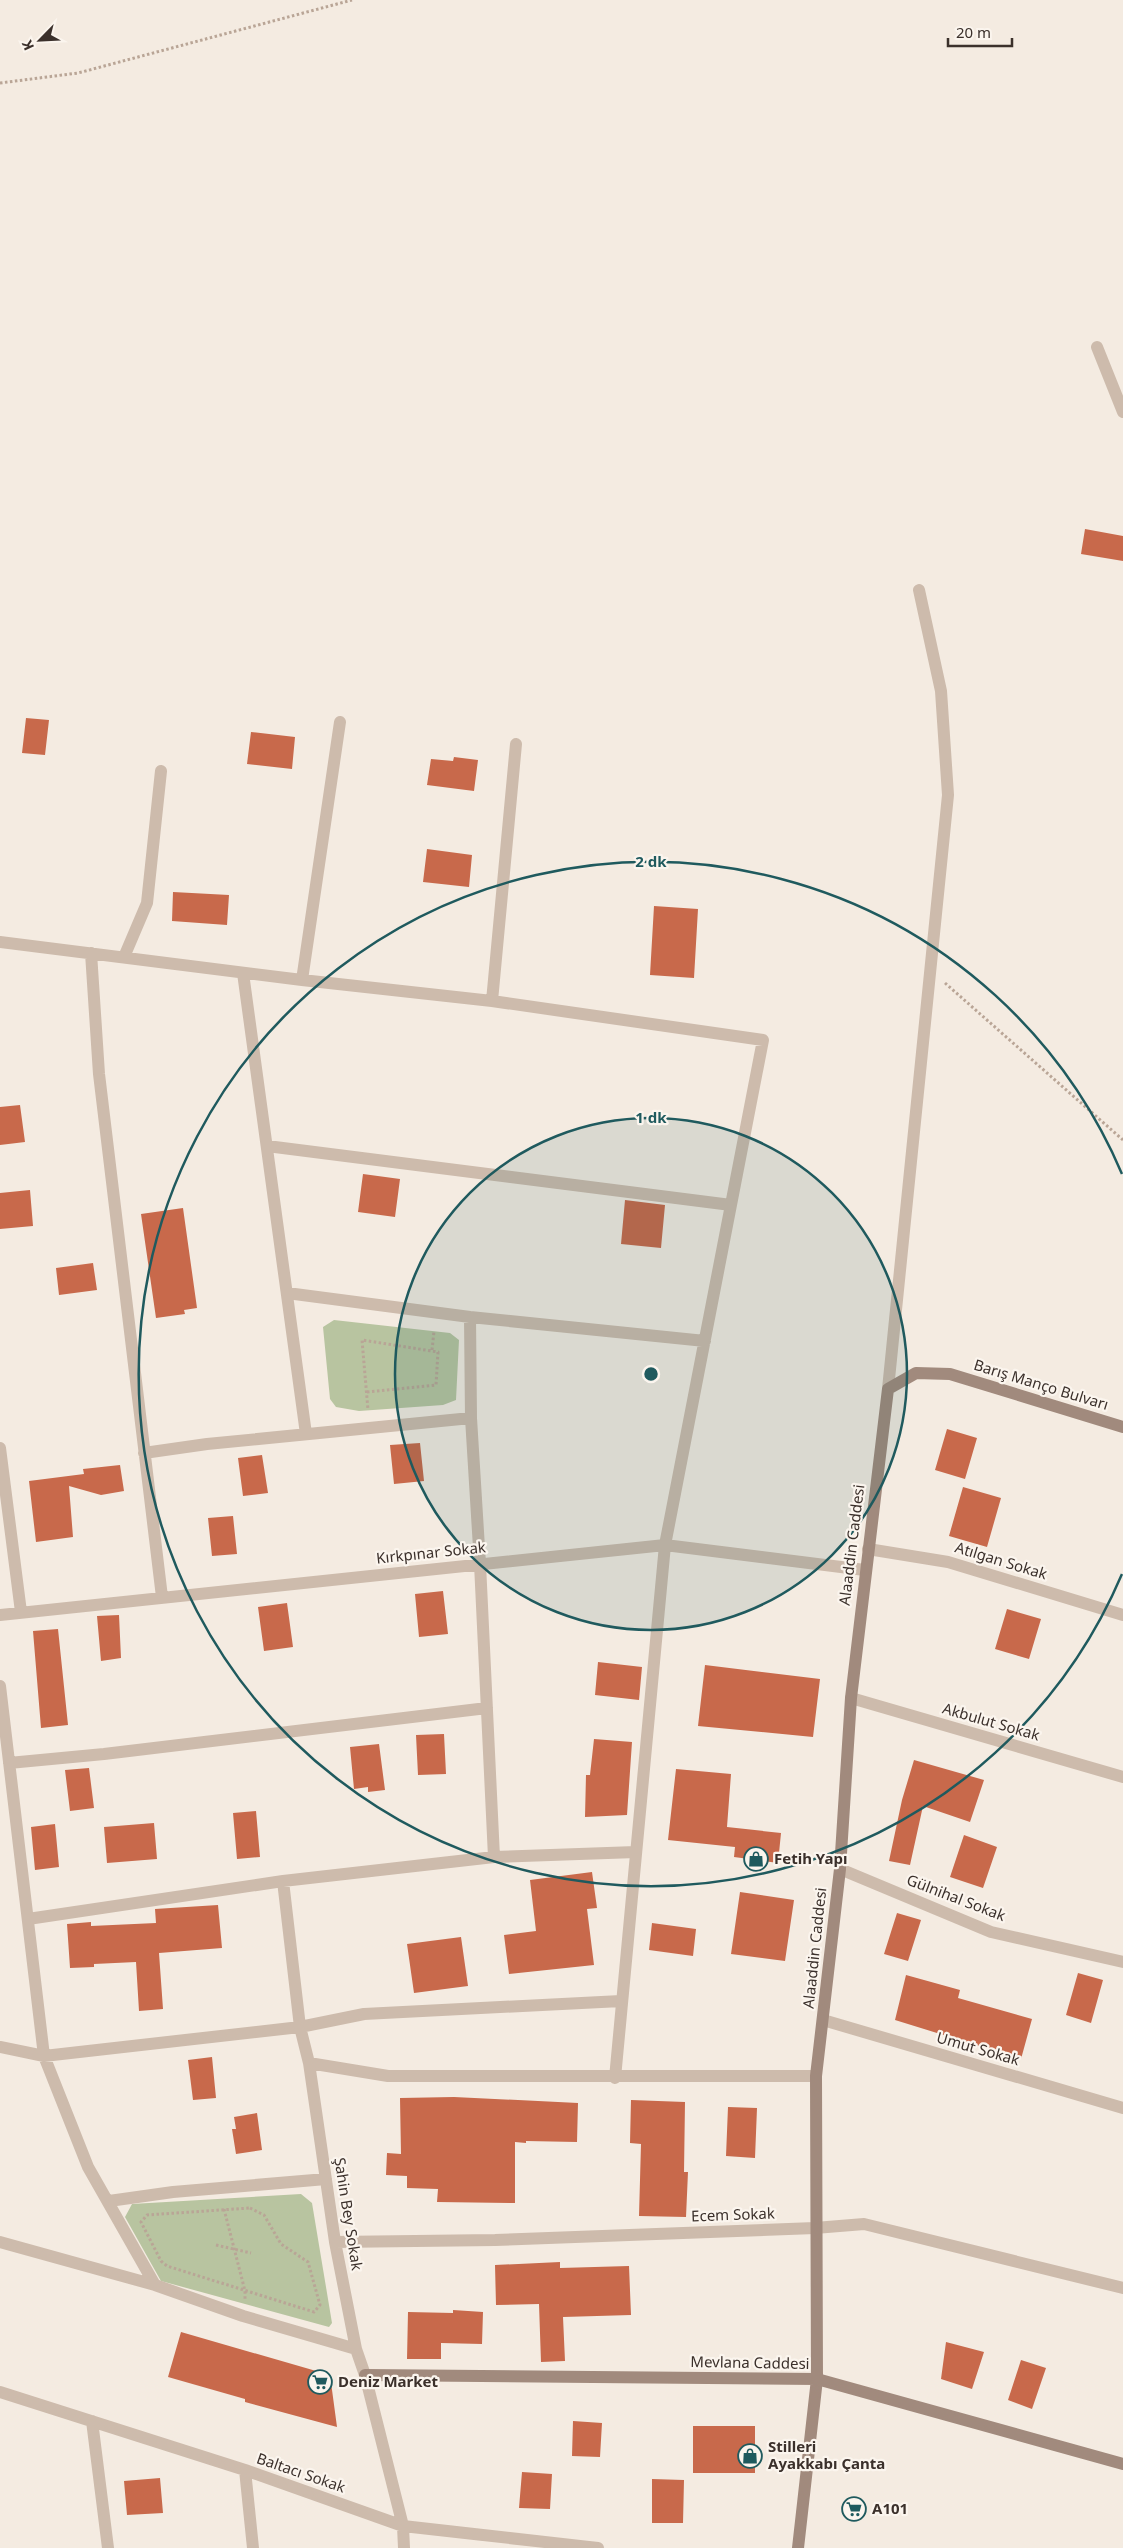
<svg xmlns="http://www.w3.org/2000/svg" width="1123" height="2548" font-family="'Noto Sans',sans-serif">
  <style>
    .green { fill: #b8c4a0 }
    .building { fill: #c8694b }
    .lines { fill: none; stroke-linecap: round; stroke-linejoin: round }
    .path { stroke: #b9a596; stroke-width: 3; stroke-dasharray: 2.5 2.5; stroke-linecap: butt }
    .street { stroke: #cdbbac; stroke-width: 12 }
    .secondary { stroke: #a18a7d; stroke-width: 12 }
    .ring { fill: none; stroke: #1f5a5e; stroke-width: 2.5 }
    .labels { text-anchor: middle; stroke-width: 4.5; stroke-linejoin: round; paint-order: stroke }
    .street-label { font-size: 15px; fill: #3b302b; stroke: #fbf5ee }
    .poi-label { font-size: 15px; font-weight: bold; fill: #3b302b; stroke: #fbf5ee; text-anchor: start }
    .centre { fill: #1f5a5e; stroke: #fbf5ee; stroke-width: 2.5 }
    .ring-label { font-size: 15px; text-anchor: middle; font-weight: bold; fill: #1f5a5e; stroke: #fbf5ee; stroke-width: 4.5; stroke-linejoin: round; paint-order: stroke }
  </style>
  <rect width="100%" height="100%" fill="#f4ebe1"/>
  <!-- green -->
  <path class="green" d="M334 1320 450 1333 459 1340 456 1400 443 1405 359 1411 336 1407 330 1399 323 1327Z
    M301 2194 312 2203 332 2323 329 2327 161 2281 125 2217 132 2204Z"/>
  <!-- building -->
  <path class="building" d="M1085 529 1123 536V561L1081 554Z
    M26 718 49 720 45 755 22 753Z
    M251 732 295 737 292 769 247 764Z
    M454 757 478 760 474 791 427 785 431 759 453 761Z
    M427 849 472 855 469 887 423 882Z
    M173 892 229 895 227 925 172 921Z
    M654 906 698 909 694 978 650 975Z
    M20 1105 25 1142 0 1145V1107Z
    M363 1174 400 1179 395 1217 358 1212Z
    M30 1190 33 1226 0 1229V1193Z
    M625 1200 665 1205 661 1248 621 1244Z
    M183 1208 197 1308 184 1310 185 1314 156 1318 141 1214Z
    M93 1263 97 1290 59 1295 56 1268Z
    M947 1429 977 1438 965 1479 935 1470Z
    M420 1443 424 1481 394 1484 390 1445Z
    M262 1455 268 1493 243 1496 238 1458Z
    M120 1465 124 1491 101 1495 69 1486 73 1537 36 1542 29 1481 84 1474 83 1469Z
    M963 1487 1001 1498 987 1547 949 1536Z
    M233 1516 237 1554 212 1556 208 1518Z
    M443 1591 448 1634 419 1637 415 1594Z
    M287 1603 293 1647 264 1651 258 1607Z
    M1007 1609 1041 1619 1029 1659 995 1649Z
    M119 1615 121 1658 101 1661 97 1616Z
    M58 1629 68 1725 41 1728 33 1631Z
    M598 1662 642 1667 639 1700 595 1695Z
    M705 1665 820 1679 813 1737 698 1726Z
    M444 1734 446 1774 418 1775 416 1735Z
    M594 1739 632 1742 627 1815 585 1817 586 1775H590Z
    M379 1744 385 1790 368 1792V1787L354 1789 350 1747Z
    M914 1760 984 1780 970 1822 923 1806 910 1865 889 1861 902 1800Z
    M89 1768 94 1808 70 1811 65 1770Z
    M676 1769 731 1774 727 1827 781 1833 778 1863 734 1857 735 1847 668 1840Z
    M256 1811 260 1857 237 1859 233 1813Z
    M154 1823 157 1859 107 1863 104 1827Z
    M55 1824 59 1867 35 1870 31 1827Z
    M964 1835 997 1847 983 1888 950 1877Z
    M592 1872 597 1908 587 1909 594 1965 509 1974 504 1935 536 1931 530 1880Z
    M740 1892 794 1900 785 1961 731 1954Z
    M218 1905 222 1948 159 1953 163 2009 139 2011 136 1962 94 1964V1967L70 1968 67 1924 91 1922V1926L156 1923 155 1909Z
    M897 1913 921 1920 908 1961 884 1954Z
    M652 1923 696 1929 693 1956 649 1950Z
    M461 1937 468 1986 414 1993 407 1944Z
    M1078 1973 1103 1980 1091 2023 1066 2015Z
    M906 1975 960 1990 958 1998 1032 2019 1021 2059 895 2020Z
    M212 2057 216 2098 193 2100 188 2060Z
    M454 2097 578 2103 577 2142 526 2141V2143L515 2142V2203L437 2202 438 2189 407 2188V2176L386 2175 387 2153 401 2154 400 2098Z
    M631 2100 685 2102 684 2172H688L686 2217 639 2216 641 2144 630 2143Z
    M728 2107 757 2108 755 2158 726 2156Z
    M257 2113 262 2150 236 2154 232 2129H236L234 2117Z
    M560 2262V2268L629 2266 631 2315 563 2317 565 2361 541 2362 539 2304 496 2305 495 2265Z
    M453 2310 483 2312 482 2344 441 2343V2359H407L408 2312 453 2313Z
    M181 2332 330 2375 337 2427 245 2402V2399L168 2377Z
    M946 2342 984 2352 972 2389 941 2379Z
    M1021 2360 1046 2368 1032 2409 1008 2400Z
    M573 2421 602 2423 600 2457 572 2456Z
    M693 2426H755V2473H693Z
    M522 2472 552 2474 550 2509 519 2508Z
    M160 2478 163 2513 127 2515 124 2481Z
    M652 2479 684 2480 683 2523H652Z"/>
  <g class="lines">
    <!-- path -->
    <path class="path" d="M0 83 78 73 352 0
      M945 983 1123 1140
      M432 1350 434 1331
      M367 1392 436 1385 438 1352 362 1340 368 1410
      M250 2208 264 2215 281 2244 308 2262 320 2305 314 2312 167 2266 161 2261 141 2222 147 2215Z
      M224 2209 245 2291V2299
      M216 2245 251 2253"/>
    <!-- street -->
    <path class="street" d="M1097 347 1123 412
      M0 942 302 980 492 1001 763 1040 665 1545 615 2078
      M91 953 99 1074 162 1597
      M124 957 147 903 161 771
      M243 973 306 1434
      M302 980 340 722
      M492 1001 516 744
      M267 1146 731 1205
      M287 1293 470 1317 705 1341
      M470 1317 471 1418 480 1564 494 1857
      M888 1389 948 795 941 691 919 590
      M0 1448 21 1612
      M144 1453 207 1444 471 1418
      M868 1549 948 1562 1123 1615
      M0 1615 665 1545 865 1570
      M0 1686 44 2056 88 2167 155 2285
      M851 1698 1123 1777
      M9 1763 104 1754 487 1708
      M840 1869 991 1932 1123 1962
      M283 1881 300 2027 309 2063 335 2242 356 2349 365 2375 403 2526 404 2548
      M28 1919 283 1881 494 1857 636 1852
      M823 2020 1123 2108
      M0 2047 44 2056 300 2027 364 2014 621 2001
      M309 2063 388 2076H816
      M109 2201 173 2192 326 2179
      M0 2242 155 2285 243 2316 356 2349
      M335 2242 495 2240 815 2228 864 2224 1123 2288
      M0 2392 245 2470 403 2526 598 2548
      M92 2421 108 2548
      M245 2470 253 2548"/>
    <!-- secondary -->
    <path class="secondary" d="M365 2375 817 2379 1123 2464
      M798 2548 817 2379 816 2076 840 1869 851 1698 888 1389 916 1373 950 1374 1123 1427"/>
  </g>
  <!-- distance rings -->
  <circle cx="651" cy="1374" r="256" fill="#1f5a5e" fill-opacity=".12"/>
  <g class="ring">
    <circle cx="651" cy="1374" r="256"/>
    <path d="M1122 1574A512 512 0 1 1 1122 1174"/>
  </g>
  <!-- icons -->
  <defs>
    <g id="shop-ring" transform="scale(1.25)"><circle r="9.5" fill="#fbf5ee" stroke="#1f5a5e" stroke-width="1.5"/><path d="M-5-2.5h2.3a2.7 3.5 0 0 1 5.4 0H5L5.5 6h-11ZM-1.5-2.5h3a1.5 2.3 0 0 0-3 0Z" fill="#1f5a5e"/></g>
    <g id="supermarket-ring" transform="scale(1.25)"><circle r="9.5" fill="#fbf5ee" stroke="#1f5a5e" stroke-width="1.5"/><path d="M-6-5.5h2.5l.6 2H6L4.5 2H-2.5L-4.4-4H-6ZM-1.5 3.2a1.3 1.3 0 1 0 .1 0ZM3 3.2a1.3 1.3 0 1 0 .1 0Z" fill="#1f5a5e"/></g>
  </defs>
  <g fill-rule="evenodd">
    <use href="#shop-ring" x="756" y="1859"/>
    <use href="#supermarket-ring" x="320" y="2382"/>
    <use href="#shop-ring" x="750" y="2456"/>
    <use href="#supermarket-ring" x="854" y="2509"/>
  </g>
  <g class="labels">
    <!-- street labels -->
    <g class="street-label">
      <text transform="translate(1041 1385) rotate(17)" y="5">Barış Manço Bulvarı</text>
      <text transform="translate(852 1545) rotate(-83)" y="5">Alaaddin Caddesi</text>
      <text transform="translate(431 1553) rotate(-6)" y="5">Kırkpınar Sokak</text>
      <text transform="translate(1001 1561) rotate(17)" y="5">Atılgan Sokak</text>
      <text transform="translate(991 1722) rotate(16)" y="5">Akbulut Sokak</text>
      <text transform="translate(956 1898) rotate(21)" y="5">Gülnihal Sokak</text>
      <text transform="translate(815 1948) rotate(-84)" y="5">Alaaddin Caddesi</text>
      <text transform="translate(978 2049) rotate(16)" y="5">Umut Sokak</text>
      <text transform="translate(348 2214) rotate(81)" y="5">Şahin Bey Sokak</text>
      <text transform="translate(733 2215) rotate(-2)" y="5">Ecem Sokak</text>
      <text transform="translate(750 2363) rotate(1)" y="5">Mevlana Caddesi</text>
      <text transform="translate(301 2473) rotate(19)" y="5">Baltacı Sokak</text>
    </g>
    <!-- poi labels -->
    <g class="poi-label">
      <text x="774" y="1864">Fetih Yapı</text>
      <text x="338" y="2387">Deniz Market</text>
      <text x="768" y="2452">Stilleri<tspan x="768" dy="17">Ayakkabı Çanta</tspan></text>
      <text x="872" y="2514">A101</text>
    </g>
  </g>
  <circle cx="651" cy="1374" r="8" class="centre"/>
  <g class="ring-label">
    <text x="651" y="867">2 dk</text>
    <text x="651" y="1123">1 dk</text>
  </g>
  <!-- north arrow -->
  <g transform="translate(40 40) rotate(246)" stroke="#fbf5ee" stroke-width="4" paint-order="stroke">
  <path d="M0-4L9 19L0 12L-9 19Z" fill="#3b302b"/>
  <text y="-8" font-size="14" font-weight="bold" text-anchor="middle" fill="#3b302b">K</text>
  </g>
  <!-- scale -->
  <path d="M948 38v8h64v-8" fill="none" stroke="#3b302b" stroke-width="2.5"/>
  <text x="956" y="38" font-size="15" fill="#3b302b" stroke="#fbf5ee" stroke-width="4" paint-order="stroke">20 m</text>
</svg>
